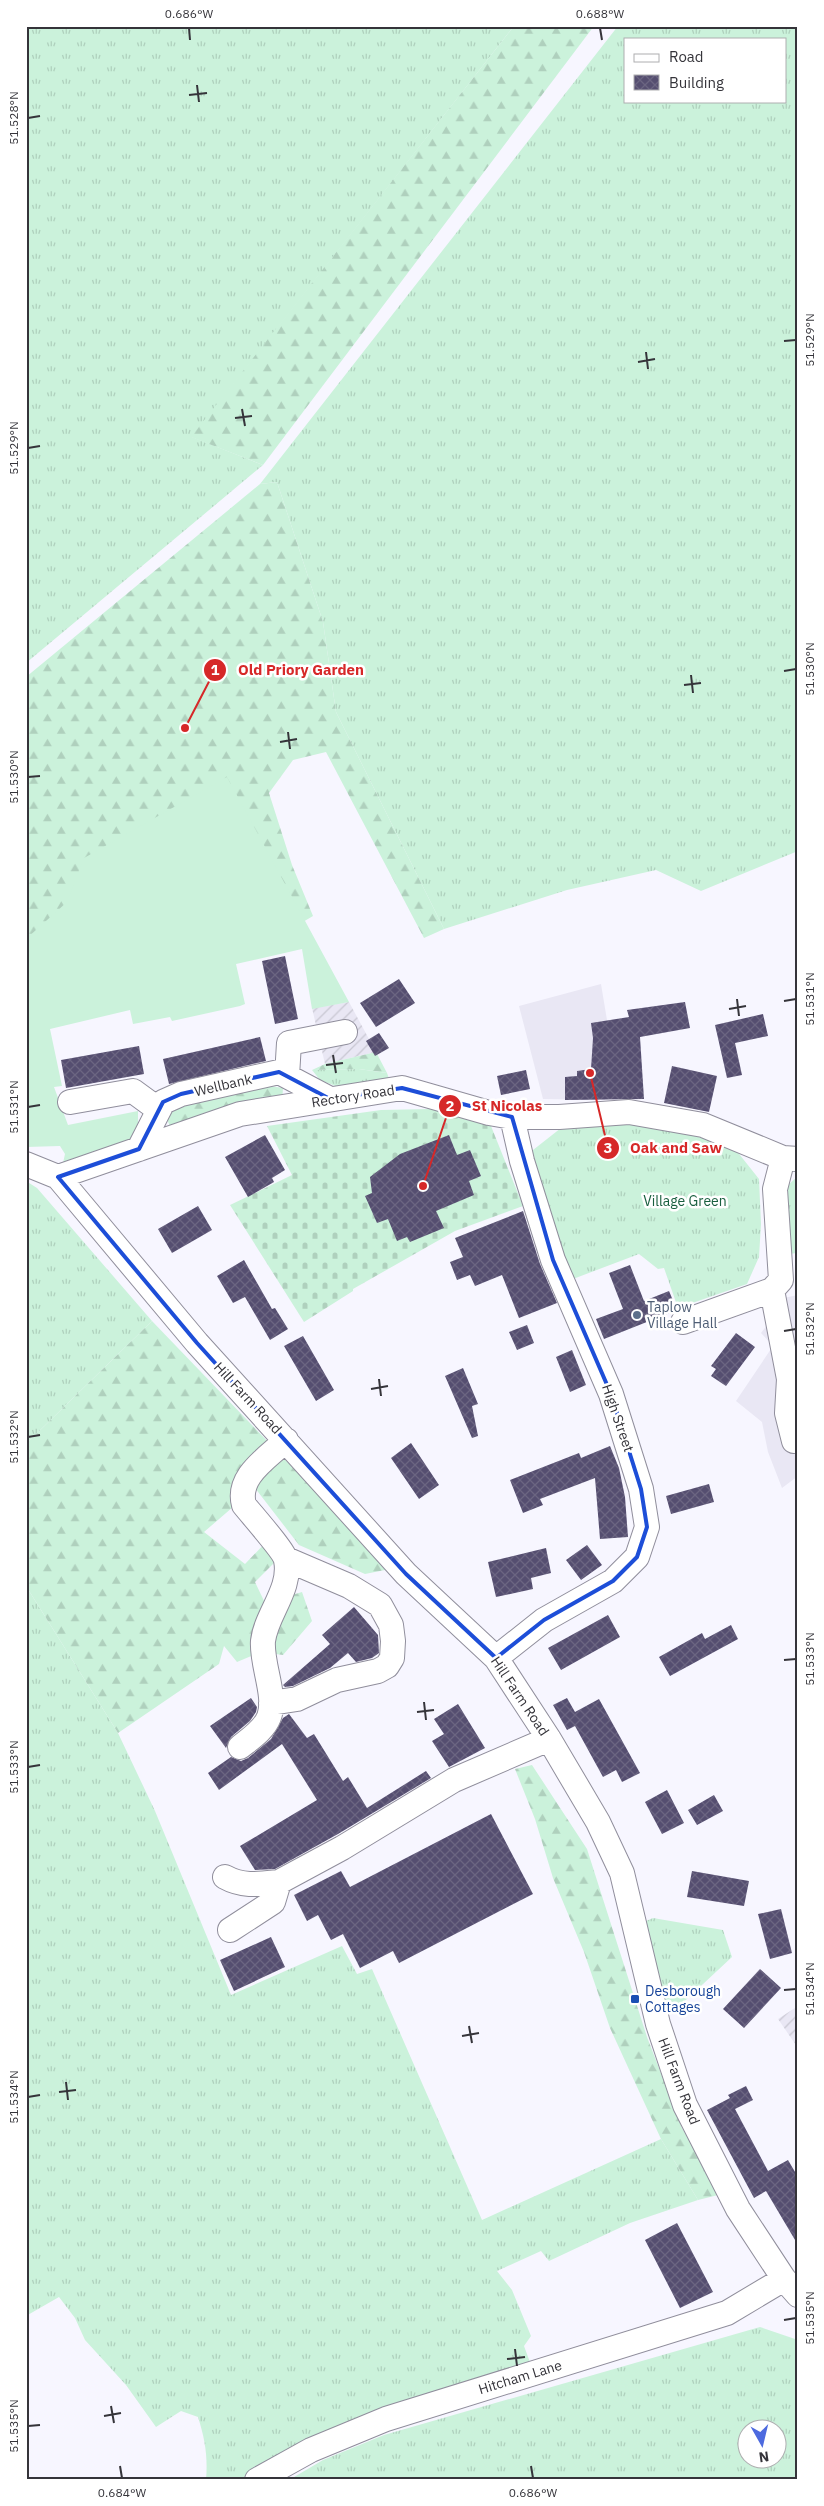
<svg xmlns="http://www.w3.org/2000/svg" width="824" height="2506" font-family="'IBM Plex Sans',sans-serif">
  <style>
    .built { fill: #e9e7f4 }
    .industrial { fill: url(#industrial-furrows) }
    .grass { fill: url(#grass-tufts); fill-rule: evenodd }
    .forest { fill: url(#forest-firs) }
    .cemetery { fill: url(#cemetery-stones) }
    .garden { fill: #cbf2db }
    .building { fill: url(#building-cross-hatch) }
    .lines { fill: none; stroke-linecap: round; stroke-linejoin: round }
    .minor-casing { stroke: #908e9c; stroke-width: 26 }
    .minor { stroke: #fff; stroke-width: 24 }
    .marked { fill: none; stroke: #1d4ed8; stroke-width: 4; stroke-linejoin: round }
    .ticks { fill: none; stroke: #35343a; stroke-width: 2 }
    .service-dot { fill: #5c6f8a; stroke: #fff; stroke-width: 2 }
    .transit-dot { fill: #1a4fb4; stroke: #fff; stroke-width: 2 }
    .labels { text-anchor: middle; stroke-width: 5; stroke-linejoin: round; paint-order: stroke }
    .street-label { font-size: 14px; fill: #35343a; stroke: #fff }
    .park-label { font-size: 14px; fill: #195f3f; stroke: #fff }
    .service-label { font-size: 14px; fill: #4e5e75; stroke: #fff; text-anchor: start }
    .transit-label { font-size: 14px; fill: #164399; stroke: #fff; text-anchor: start }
    .leader { fill: none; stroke: #d62828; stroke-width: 2 }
    .callout-dot { fill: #d62828; stroke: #fff; stroke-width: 2 }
    .mark-label { font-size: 15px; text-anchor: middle; font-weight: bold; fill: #fff }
    .callout-label { font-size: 15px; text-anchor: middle; font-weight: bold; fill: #d62828; stroke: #fff; stroke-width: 5; stroke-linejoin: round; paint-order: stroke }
    .neatline { fill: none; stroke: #35343a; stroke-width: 2 }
    .ticks-label { font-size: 12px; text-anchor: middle; fill: #35343a }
  </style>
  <defs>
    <pattern id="industrial-furrows" width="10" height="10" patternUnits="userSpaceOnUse" patternTransform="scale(1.25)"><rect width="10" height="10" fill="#e9e7f4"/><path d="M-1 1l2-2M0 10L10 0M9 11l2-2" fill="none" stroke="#c8c7d2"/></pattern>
    <pattern id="grass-tufts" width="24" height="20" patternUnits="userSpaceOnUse" patternTransform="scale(1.25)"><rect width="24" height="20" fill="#cbf2db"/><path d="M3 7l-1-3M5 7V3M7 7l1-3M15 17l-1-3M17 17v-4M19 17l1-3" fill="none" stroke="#afd0bd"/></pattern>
    <pattern id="forest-firs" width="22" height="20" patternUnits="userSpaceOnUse" patternTransform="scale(1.25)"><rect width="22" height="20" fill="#cbf2db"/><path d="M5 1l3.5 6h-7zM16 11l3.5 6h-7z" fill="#afd0bd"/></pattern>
    <pattern id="cemetery-stones" width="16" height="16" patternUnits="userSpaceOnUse" patternTransform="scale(1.25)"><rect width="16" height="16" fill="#cbf2db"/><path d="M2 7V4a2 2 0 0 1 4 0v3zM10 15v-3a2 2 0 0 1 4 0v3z" fill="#afd0bd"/></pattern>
    <pattern id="building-cross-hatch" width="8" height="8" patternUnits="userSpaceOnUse" patternTransform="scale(1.25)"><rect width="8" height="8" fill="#554e70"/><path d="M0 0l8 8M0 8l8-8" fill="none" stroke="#6b6581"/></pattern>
  </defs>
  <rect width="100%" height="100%" fill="#f7f6ff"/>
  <!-- built -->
  <path class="built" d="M601 984 611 1044 602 1045 605 1100 543 1099 519 1006Z
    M798 1295V1476L782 1488 768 1452 762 1422 736 1401 773 1346 761 1333 772 1318 769 1301Z"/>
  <!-- industrial -->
  <path class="industrial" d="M349 1002 376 1052 325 1064 312 1008Z
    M798 2006V2048L778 2019Z"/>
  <!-- grass -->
  <path class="grass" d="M26 26H514L192 437 263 465 26 663Z
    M618 26H798V851L701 891 656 870 567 890 444 929 336 712 323 622 277 482 260 484ZM625 39H785V101H625Z
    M359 1069 387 1073 390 1081 351 1092 320 1080 312 1070Z
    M622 1121 728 1140 759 1179 761 1224 759 1257 747 1284 678 1308 664 1268 658 1269 639 1254 573 1279 533 1170V1150L561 1128Z
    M798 1177V1257L797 1253 789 1254C786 1230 771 1192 798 1177Z
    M26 1181 37 1188 152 1321 26 1444Z
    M26 1586 118 1733 155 1811 231 1995 342 1946 357 1974 372 1969 482 2220 661 2139 698 2200 630 2223 549 2261 541 2251 497 2271 512 2290 531 2336 524 2346 531 2365 325 2434 238 2480H206C208 2457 205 2439 198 2417L181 2411 156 2427 126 2385 85 2340 75 2318 59 2297 26 2316Z
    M653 1918 723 1930 732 1957 673 2012H667L645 1925 646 1921Z
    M760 2327 798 2340V2480H289L323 2460 384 2435ZM746 2428H776V2458H746Z"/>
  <!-- forest -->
  <path class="forest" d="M514 26H594L263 465 191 437Z
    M277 482 323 622 336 712 444 929 424 938 326 752 293 760 269 793 292 865 313 916 281 935 26 965V677L260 484Z
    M376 1052 387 1073 359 1069 312 1070 325 1064Z
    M270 1086 283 1088 282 1102 173 1133 165 1115 180 1107Z
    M152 1321 390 1569 365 1574 299 1545 255 1488 204 1532 245 1564 269 1539 278 1559 255 1582 265 1603 302 1592 312 1621 283 1655 261 1652 237 1662 224 1646 219 1664 118 1733 26 1586V1444Z
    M532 1765 587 1849 647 2037 682 2128 722 2194 698 2200 661 2139 610 2028 584 1952 553 1878 535 1819 515 1769Z"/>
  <!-- cemetery -->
  <path class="cemetery" d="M430 1109 489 1121 523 1206 455 1231 353 1289V1291L304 1322 230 1205 292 1175 267 1126 381 1110Z"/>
  <!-- garden -->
  <path class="garden" d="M227 777 349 1002 312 1009 302 949 236 964 245 1004 240 1006 172 1021 170 1017 133 1024 130 1010 50 1029 62 1086 54 1087 68 1125 138 1111V1137L64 1167 63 1163 65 1154 60 1146 26 1147V939L67 902 84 858Z"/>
  <!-- building -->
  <path class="building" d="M285 956 298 1019 275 1024 262 961Z
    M399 979 415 1003 376 1027 360 1003Z
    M685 1002 690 1028 640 1037 644 1099 565 1100V1077L577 1076V1071L591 1069 593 1038 591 1023 629 1017 627 1010Z
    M763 1014 768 1036 735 1043 742 1075 727 1078 715 1025Z
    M379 1033 389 1048 375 1056 366 1041Z
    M260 1037 266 1061 169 1084 163 1059Z
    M139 1046 144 1074 66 1088 61 1060Z
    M672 1066 717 1076 709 1112 664 1103Z
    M526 1070 530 1089 501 1095 497 1076Z
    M265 1135 285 1170 272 1178 274 1182 248 1197 225 1157Z
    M449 1135 457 1155 470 1150 481 1176 469 1181 474 1195 436 1211 444 1228 410 1242 407 1237 397 1241 388 1219 377 1223 365 1196 372 1193 370 1177 400 1154Z
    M198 1206 212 1230 172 1253 158 1229Z
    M523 1211 540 1264 557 1303 519 1318 502 1275 475 1286 470 1275 457 1280 450 1262 463 1257 455 1238Z
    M244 1260 272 1309 275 1308 288 1329 270 1340 245 1297 233 1303 217 1276Z
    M630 1265 644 1301 669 1291 677 1310 604 1339 596 1319 623 1309 609 1273Z
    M527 1325 534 1343 517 1350 509 1332Z
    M736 1333 755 1347 726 1386 711 1376 716 1369 711 1366Z
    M303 1336 334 1390 316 1401 284 1346Z
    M572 1350 586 1385 570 1392 556 1357Z
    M463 1368 478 1404 472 1406 478 1436 472 1438 445 1376Z
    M411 1443 439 1485 419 1499 391 1458Z
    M610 1446 619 1468 625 1497 628 1537 600 1539 595 1478 540 1499 543 1505 523 1513 510 1480 579 1453 581 1458Z
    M709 1484 714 1502 671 1514 666 1496Z
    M587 1545 602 1565 581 1580 566 1560Z
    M546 1548 551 1573 531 1578 533 1589 496 1597 488 1562Z
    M354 1607 378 1635 379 1653 372 1658 356 1662 348 1653 330 1668 293 1686 285 1687 283 1685 330 1644 322 1635Z
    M608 1615 620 1637 561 1670 548 1648Z
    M731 1625 738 1639 670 1676 659 1657 702 1633 705 1639Z
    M251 1698 257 1707 256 1712 250 1721 231 1737 226 1748 210 1726Z
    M567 1698 575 1712 599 1699 640 1773 622 1782 616 1770 603 1777 575 1726 567 1730 553 1705Z
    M458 1704 485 1748 449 1767 432 1741 444 1734 434 1719Z
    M289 1714 307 1738 314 1734 343 1781 348 1777 367 1808 426 1771 431 1778 338 1834 275 1869 255 1870 240 1846 317 1800 282 1744 219 1790 208 1773 231 1757 241 1761 248 1758 271 1739 283 1718Z
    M667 1790 684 1823 662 1834 645 1802Z
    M714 1795 723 1811 697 1825 688 1810Z
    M491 1814 533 1894 399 1963 393 1951 360 1968 343 1934 331 1940 318 1915 307 1921 294 1895 341 1871 350 1887Z
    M692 1871 749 1881 744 1906 687 1897Z
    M781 1909 792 1953 770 1959 758 1914Z
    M271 1937 285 1967 234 1991 220 1960Z
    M760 1969 781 1988 744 2028 723 2009Z
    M746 2086 753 2100 735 2109 768 2171 788 2160 798 2177V2245L766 2191 754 2198 707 2110 730 2098 728 2095Z
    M677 2223 713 2292 680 2308 645 2240Z"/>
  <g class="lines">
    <!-- minor casing -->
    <g class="minor-casing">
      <path id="minor" d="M287 1076 289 1043 345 1032
        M70 1102 133 1091 159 1110
        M139 1149 163 1102 181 1094 279 1072 330 1099
        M26 1164 58 1177 197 1343 406 1574 496 1658 549 1739 598 1822 622 1873 658 2024 685 2105 738 2209 784 2279 798 2295
        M58 1177 240 1114 402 1088 489 1113 512 1117H559L629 1112 703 1125 783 1158 798 1159
        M772 1290 789 1379 787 1413 794 1441
        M683 1322 772 1290 781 1280 775 1189 783 1158
        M496 1658 544 1620 613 1581 637 1557 647 1527 641 1489 611 1394 553 1260 522 1161 512 1117
        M271 1703 297 1699 337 1680 378 1671 387 1666 392 1658 393 1641 391 1625 380 1605 349 1586 286 1559
        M240 1747C250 1739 264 1730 269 1717 277 1696 261 1664 263 1641 266 1614 292 1589 286 1560 284 1551 252 1515 244 1505 236 1476 268 1458 286 1440
        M225 1877C243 1887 260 1884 279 1882
        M230 1930 273 1902 279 1882 342 1848 454 1780 549 1739
        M257 2480 311 2450 386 2419 727 2313 784 2279"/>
    </g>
    <!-- minor -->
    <use href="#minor" class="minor"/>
  </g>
  <!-- marked area -->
  <path class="marked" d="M279 1072 330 1099 402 1088 512 1117 553 1260 611 1394 641 1489 647 1527 637 1557 613 1581 544 1620 496 1658 406 1574 197 1343 58 1177 139 1149 163 1102 181 1094Z"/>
  <!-- ticks -->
  <path class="ticks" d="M189 28 190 40M600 28 602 40M197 85 199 102M189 95 207 93M28 118 40 116M784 341 796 340M646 352 648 369M638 362 655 359M242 409 245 426M235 418 252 416M28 448 40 446M784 671 796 669M691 675 693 693M684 685 701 683M288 732 290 749M280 742 297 739M28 777 40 776M737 999 739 1016M784 1001 796 999M729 1009 746 1006M333 1055 336 1073M326 1065 343 1063M28 1107 40 1105M784 1331 796 1329M379 1379 381 1396M371 1389 388 1386M28 1437 40 1435M784 1660 796 1659M424 1702 426 1720M417 1712 434 1710M28 1767 40 1765M784 1990 796 1989M469 2026 472 2043M462 2036 479 2033M66 2082 68 2100M59 2092 76 2090M28 2097 40 2095M784 2320 796 2318M515 2349 517 2366M507 2359 525 2357M111 2406 114 2423M104 2416 121 2413M28 2426 40 2425M120 2466 122 2478M531 2466 533 2478"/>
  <!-- markers -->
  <circle class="service-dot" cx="637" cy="1315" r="5"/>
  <rect class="transit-dot" x="630" y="1994" width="10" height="10" rx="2.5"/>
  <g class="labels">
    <!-- street labels -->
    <g class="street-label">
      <text transform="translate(223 1085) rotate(-13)" y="5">Wellbank</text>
      <text transform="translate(353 1096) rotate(-9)" y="5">Rectory Road</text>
      <text transform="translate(248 1398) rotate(47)" y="5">Hill Farm Road</text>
      <text transform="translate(618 1418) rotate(71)" y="5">High Street</text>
      <text transform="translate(520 1696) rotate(56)" y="5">Hill Farm Road</text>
      <text transform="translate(679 2081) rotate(69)" y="5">Hill Farm Road</text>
      <text transform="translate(520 2377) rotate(-17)" y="5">Hitcham Lane</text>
    </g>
    <!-- park labels -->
    <g class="park-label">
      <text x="685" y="1206">Village Green</text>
    </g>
    <!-- service labels -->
    <g class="service-label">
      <text x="647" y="1312">Taplow<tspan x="647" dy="16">Village Hall</tspan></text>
    </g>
    <!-- transit labels -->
    <g class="transit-label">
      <text x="645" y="1996">Desborough<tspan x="645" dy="16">Cottages</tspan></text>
    </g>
  </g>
  <!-- callouts -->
  <path class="leader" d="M185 728L215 670M423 1186L450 1106M590 1073L608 1148"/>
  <g class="callout-dot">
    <circle cx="185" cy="728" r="5"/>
    <circle cx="423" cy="1186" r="5"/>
    <circle cx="590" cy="1073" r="5"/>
    <circle cx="215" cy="670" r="12"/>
    <circle cx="450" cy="1106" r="12"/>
    <circle cx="608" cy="1148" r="12"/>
  </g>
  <g class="mark-label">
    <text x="215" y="675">1</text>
    <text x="450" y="1111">2</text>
    <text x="608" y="1153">3</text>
  </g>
  <g class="callout-label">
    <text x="301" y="675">Old Priory Garden</text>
    <text x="507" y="1111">St Nicolas</text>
    <text x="676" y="1153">Oak and Saw</text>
  </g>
  <!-- border -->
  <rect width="824" height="2506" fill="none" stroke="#ffffff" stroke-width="55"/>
  <!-- legend -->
  <rect x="624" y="38" width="162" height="65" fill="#ffffff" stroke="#aeaeb0"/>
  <rect x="634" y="54" width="25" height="8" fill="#ffffff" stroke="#aeaeb0"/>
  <text x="669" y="62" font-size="15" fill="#35343a">Road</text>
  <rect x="634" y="75" width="25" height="15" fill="url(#building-cross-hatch)" stroke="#aeaeb0"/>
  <text x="669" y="88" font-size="15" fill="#35343a">Building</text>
  <!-- north arrow -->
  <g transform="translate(762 2444) rotate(172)"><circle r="24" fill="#ffffff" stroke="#aeaeb0"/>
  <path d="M0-4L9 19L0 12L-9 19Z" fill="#4d6adf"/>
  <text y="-8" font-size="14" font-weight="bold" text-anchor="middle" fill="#35343a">N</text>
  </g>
  <rect x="28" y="28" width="768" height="2450" class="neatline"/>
  <g class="ticks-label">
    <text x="189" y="18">0.686°W</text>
    <text x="600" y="18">0.688°W</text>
    <text transform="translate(14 118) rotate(-90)" y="4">51.528°N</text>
    <text transform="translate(810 340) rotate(-90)" y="4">51.529°N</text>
    <text transform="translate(14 448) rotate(-90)" y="4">51.529°N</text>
    <text transform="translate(810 669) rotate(-90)" y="4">51.530°N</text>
    <text transform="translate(14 777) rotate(-90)" y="4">51.530°N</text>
    <text transform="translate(810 999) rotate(-90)" y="4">51.531°N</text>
    <text transform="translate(14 1107) rotate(-90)" y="4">51.531°N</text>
    <text transform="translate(810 1329) rotate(-90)" y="4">51.532°N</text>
    <text transform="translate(14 1437) rotate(-90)" y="4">51.532°N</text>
    <text transform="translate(810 1659) rotate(-90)" y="4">51.533°N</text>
    <text transform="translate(14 1767) rotate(-90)" y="4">51.533°N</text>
    <text transform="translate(810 1989) rotate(-90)" y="4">51.534°N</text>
    <text transform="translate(14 2097) rotate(-90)" y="4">51.534°N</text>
    <text transform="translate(810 2318) rotate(-90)" y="4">51.535°N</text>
    <text transform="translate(14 2426) rotate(-90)" y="4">51.535°N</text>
    <text x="122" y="2497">0.684°W</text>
    <text x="533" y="2497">0.686°W</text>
  </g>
</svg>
